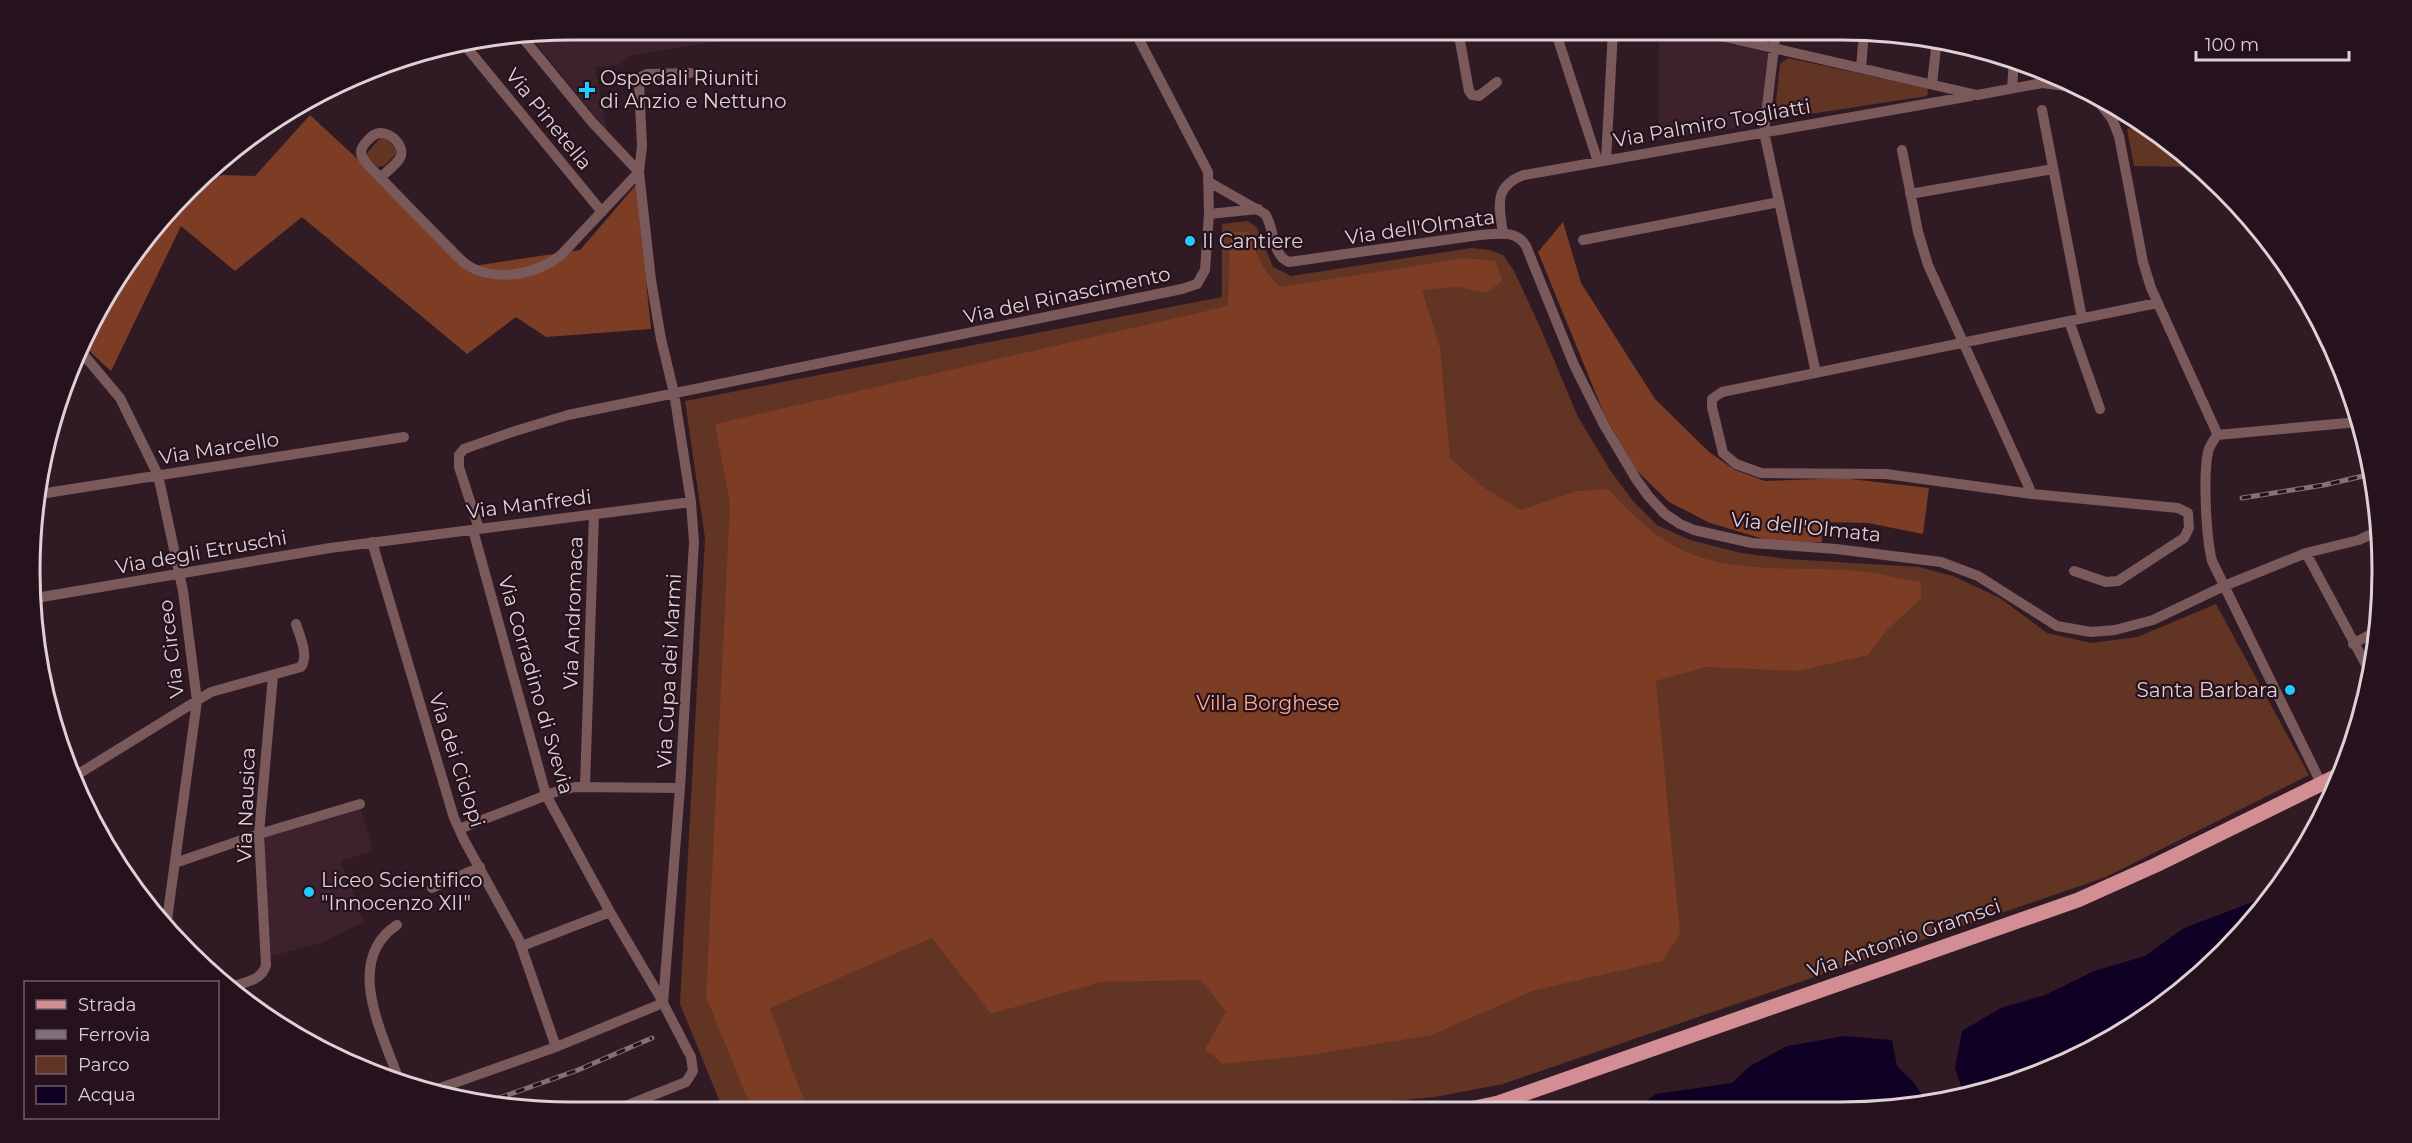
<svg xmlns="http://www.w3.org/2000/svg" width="2412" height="1143" font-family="Montserrat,sans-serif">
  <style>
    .built { fill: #3d222e }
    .green { fill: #613423 }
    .forest { fill: #7d3c24 }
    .water { fill: #100023 }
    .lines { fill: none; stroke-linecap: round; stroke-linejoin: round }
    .street { stroke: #7a595b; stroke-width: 10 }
    .primary { stroke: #d28e92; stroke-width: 15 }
    .rail-casing { stroke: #837179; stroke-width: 5 }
    .rail { stroke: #26121c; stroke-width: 3; stroke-dasharray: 9; stroke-linecap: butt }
    .street-bridge { stroke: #7a595b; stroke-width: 10 }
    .poi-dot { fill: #21c9fd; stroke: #26121c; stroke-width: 2 }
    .labels { text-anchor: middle; stroke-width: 4.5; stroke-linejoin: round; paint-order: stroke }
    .poi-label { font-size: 20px; fill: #dfd0d6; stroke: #26121c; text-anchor: start }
    .street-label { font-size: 20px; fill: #dfd0d6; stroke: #26121c }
    .park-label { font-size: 20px; fill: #fcad90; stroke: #26121c }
    .rim { fill: none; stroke: #dfd0d6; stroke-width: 3 }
  </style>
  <rect width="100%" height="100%" fill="#301b25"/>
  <!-- built -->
  <path class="built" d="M572 30H790L632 55 619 65 595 67 607 131 531 37Z
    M1659 30H1688V34L1768 53 1761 116 1752 126 1658 140Z
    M361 809 373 851 341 861 364 922 321 943 271 956 262 838Z"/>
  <!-- green -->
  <path class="green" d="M1788 58 1927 88 1928 92 1927 96 1784 118 1775 111 1780 64Z
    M2145 125 2197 167 2134 166 2127 129Z
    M381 137 387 139 396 149V154L384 166 378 167 367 157V153Z
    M1248 221 1257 228 1273 267 1291 276 1471 248 1490 250 1503 255 1514 271 1541 329 1578 417 1610 470 1633 501 1657 525 1690 540 1741 553 1787 559 1919 567 1953 576 2000 598 2047 633 2091 643 2137 637 2216 604 2309 775 2106 877 1503 1084 1435 1097 1362 1104 1334 1109 1333 1107 1269 1111 724 1112 680 1004 705 538 685 401 1222 297V224Z"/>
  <!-- forest -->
  <path class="forest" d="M310 115 473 266 580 250 636 185 651 329 546 337 516 317 467 354 302 217 235 271 181 226 111 371 85 347 103 300 164 215 200 181 223 175 255 176Z
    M1563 222 1581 283 1655 399 1709 452 1735 470 1765 481 1842 478 1929 488 1923 534 1868 523 1821 522 1822 542H1774L1710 523 1669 502 1636 470 1605 416 1538 252Z
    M1230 232H1249C1256 253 1263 274 1281 287L1465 258 1496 261 1502 281 1487 293 1458 287 1422 290 1440 348 1450 458 1483 487 1521 510 1577 491 1608 489C1632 515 1660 543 1694 555 1746 574 1804 566 1858 571 1879 573 1900 579 1921 582V599L1888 629 1868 655 1798 671 1706 667 1656 681 1680 934 1662 961 1532 991 1432 1035 1310 1055 1223 1064 1205 1049 1226 1012 1201 980 1101 982 991 1014 932 938 770 1008 803 1098 814 1112H753L706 997 730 504 715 424 1228 306Z"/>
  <!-- water -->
  <path class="water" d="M2274 894 2270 901 2232 939 2213 948 2214 957 2170 1001 2048 1072 1964 1094 1955 1068 1962 1031 2001 1008 2045 995 2094 971 2145 956 2184 928Z
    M1845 1036 1892 1040 1897 1066 1915 1084 1928 1104 1912 1108 1636 1109 1656 1094 1732 1083 1750 1066 1787 1046Z"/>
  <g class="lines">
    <!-- street -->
    <path class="street" d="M1458 30 1469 91 1472 95 1479 96 1497 82
      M1555 30 1598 162
      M1704 30 1712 34 1977 95 2042 83 2073 87 2087 93 2098 101 2112 119 2119 136 2143 262 2151 288 2216 431 2217 435C2214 440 2209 446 2208 452 2203 476 2206 537 2212 561L2321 783
      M1776 30 1764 132 1816 373
      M468 49 602 212
      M1861 68 1864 32
      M1932 84 1937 39
      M2012 88 2014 61
      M2042 110 2082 318
      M1902 150 1918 232 1928 265 2032 494
      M1606 160 1613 30
      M380 178C386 172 396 165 400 158 406 147 391 132 380 133 375 133 372 136 368 140 358 150 359 155 369 166 399 197 429 228 460 259 485 284 536 277 562 254L639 172 592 122 523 38
      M1209 182 1265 214C1275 228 1271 255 1289 262L1480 235C1498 234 1516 229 1526 246L1574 365 1604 425 1636 479 1649 497 1665 514 1680 524 1694 530 1752 543 1836 549 1941 562 1978 576 2057 626 2091 632 2115 630 2153 620 2224 586 2306 553 2359 540 2378 531
      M1910 194 2053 169
      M1209 214 1258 209
      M1503 233C1499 207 1493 186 1524 175L1971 96
      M1583 240 1779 202
      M2069 321 2100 409
      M83 354 120 398 158 475 183 591 197 701 166 927
      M2217 435 2358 422
      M40 494 404 437
      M479 529 459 467V455L464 449 512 432 568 415 1182 289 1197 284 1205 270 1209 214 1208 172 1134 30
      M473 530 546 795 610 912 663 1002
      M372 542 454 818 464 840 519 940 556 1047
      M2306 553 2372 676
      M2074 571 2106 582 2118 581 2184 538 2189 528 2188 513 2178 508 2032 494 1886 474 1761 473 1736 464 1723 453 1712 407V399L1722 392 2157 303
      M36 598 330 548 691 502
      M2353 644 2376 631
      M75 776 211 692 301 667C309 655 300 637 296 624
      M585 786 594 514
      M459 829 552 793 575 787 680 788
      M175 863 259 834 360 804
      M432 888 480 867
      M145 905H146
      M397 925C342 961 384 1036 400 1083
      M522 946 610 912
      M229 987C243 983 262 981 266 965L259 834 273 676
      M663 1003 680 788 694 542 691 502 674 393 661 339 651 280 639 172 642 146 639 84 641 77 647 74 690 73
      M429 1092 556 1047 663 1003
      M608 1113 686 1082 693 1071 691 1057"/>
    <!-- primary -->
    <path class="primary" d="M1465 1110 1498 1103 2078 900 2156 865 2343 773"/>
    <!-- rail casing -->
    <g class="rail-casing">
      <path id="rail" d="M2242 498 2324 485 2372 474
        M482 1104 578 1070 652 1038"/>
    </g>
    <!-- rail -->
    <use href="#rail" class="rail"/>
    <!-- street-bridge -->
    <path class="street-bridge" d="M663 1003 691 1057"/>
  </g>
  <!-- markers -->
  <g class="poi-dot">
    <path d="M584 81h6v6h6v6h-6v6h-6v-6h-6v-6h6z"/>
    <circle cx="1190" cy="241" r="6"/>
    <circle cx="2290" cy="690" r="6"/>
    <circle cx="309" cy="892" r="6"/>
  </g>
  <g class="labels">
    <!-- poi labels -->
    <g class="poi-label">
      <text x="600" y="85">Ospedali Riuniti<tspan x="600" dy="23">di Anzio e Nettuno</tspan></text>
      <text x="1202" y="248">Il Cantiere</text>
      <text x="2278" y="697" text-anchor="end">Santa Barbara</text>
      <text x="321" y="887">Liceo Scientifico<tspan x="321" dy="23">"Innocenzo XII"</tspan></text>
    </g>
    <!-- street labels -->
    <g class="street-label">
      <text transform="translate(549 119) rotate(51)" y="7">Via Pinetella</text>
      <text transform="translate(1712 123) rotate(-10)" y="7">Via Palmiro Togliatti</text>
      <text transform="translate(1420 227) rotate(-8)" y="7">Via dell'Olmata</text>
      <text transform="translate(1067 295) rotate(-12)" y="7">Via del Rinascimento</text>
      <text transform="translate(219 448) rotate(-9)" y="7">Via Marcello</text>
      <text transform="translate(529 504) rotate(-7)" y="7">Via Manfredi</text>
      <text transform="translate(1806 527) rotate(6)" y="7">Via dell'Olmata</text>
      <text transform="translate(201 552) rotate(-10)" y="7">Via degli Etruschi</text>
      <text transform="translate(573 613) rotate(-88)" y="7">Via Andromaca</text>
      <text transform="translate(171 649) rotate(-97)" y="7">Via Circeo</text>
      <text transform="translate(669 671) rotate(-87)" y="7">Via Cupa dei Marmi</text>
      <text transform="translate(536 685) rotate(74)" y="7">Via Corradino di Svevia</text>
      <text transform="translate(457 760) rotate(72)" y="7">Via dei Ciclopi</text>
      <text transform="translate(246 805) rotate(-88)" y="7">Via Nausica</text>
      <text transform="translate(1904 938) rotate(-19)" y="7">Via Antonio Gramsci</text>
    </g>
    <!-- park labels -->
    <g class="park-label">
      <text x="1268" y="710">Villa Borghese</text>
    </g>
  </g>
  <!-- crop -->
  <path d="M0 0H2412V1143H0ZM571 40H1841A531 531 0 0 1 2372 571V571A531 531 0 0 1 1841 1102H571A531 531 0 0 1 40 571V571A531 531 0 0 1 571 40Z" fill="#26121c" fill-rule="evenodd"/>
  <path class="rim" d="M571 40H1841A531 531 0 0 1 2372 571V571A531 531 0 0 1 1841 1102H571A531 531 0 0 1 40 571V571A531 531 0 0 1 571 40Z"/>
  <!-- legend -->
  <rect x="24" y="981" width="195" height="138" fill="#26121c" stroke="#705e66" stroke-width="1.5"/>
  <rect x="36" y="1000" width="30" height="9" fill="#d28e92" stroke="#705e66" stroke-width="1.5"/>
  <text x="78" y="1011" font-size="18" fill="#dfd0d6">Strada</text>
  <rect x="36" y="1030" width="30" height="9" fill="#837179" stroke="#705e66" stroke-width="1.5"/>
  <text x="78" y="1041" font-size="18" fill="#dfd0d6">Ferrovia</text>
  <rect x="36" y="1056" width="30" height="18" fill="#613423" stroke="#705e66" stroke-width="1.5"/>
  <text x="78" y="1071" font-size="18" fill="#dfd0d6">Parco</text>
  <rect x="36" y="1086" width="30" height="18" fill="#100023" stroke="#705e66" stroke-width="1.5"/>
  <text x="78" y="1101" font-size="18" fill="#dfd0d6">Acqua</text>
  <!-- scale -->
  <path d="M2196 51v9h153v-9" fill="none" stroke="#dfd0d6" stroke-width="3"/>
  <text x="2205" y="51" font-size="18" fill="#dfd0d6" stroke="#26121c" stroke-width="4.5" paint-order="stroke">100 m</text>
</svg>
